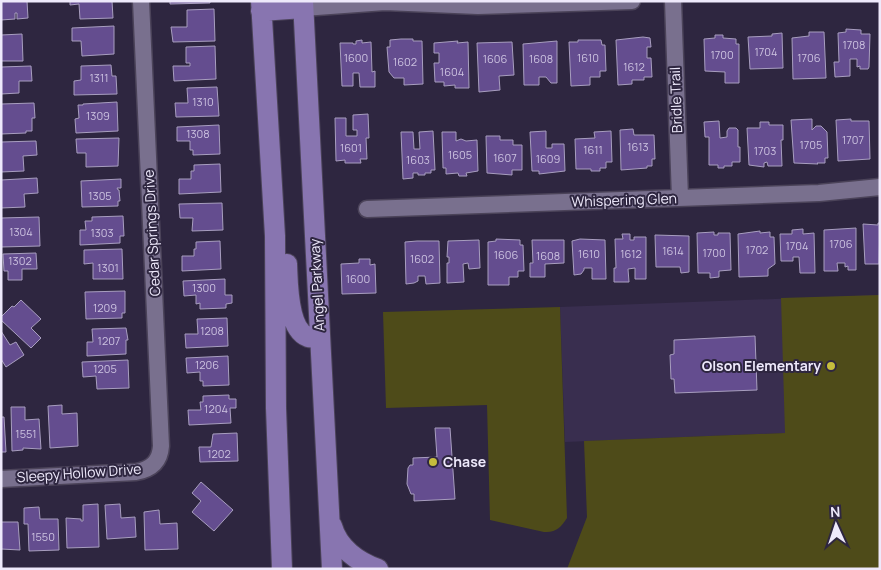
<svg xmlns="http://www.w3.org/2000/svg" width="881" height="570" font-family="Manrope,sans-serif">
  <style>
    .built { fill: #392e4f }
    .green { fill: #4e4b19 }
    .building { fill: #644d8f; stroke: #a89ebf }
    .lines { fill: none; stroke-linecap: round; stroke-linejoin: round }
    .minor-casing { stroke: #4b4359; stroke-width: 19 }
    .major-casing { stroke: #4b4359; stroke-width: 22 }
    .minor { stroke: #79708e; stroke-width: 16 }
    .major { stroke: #8875b0; stroke-width: 20 }
    .poi-dot { fill: #c5bc3d; stroke: #2e2640; stroke-width: 2 }
    .labels { text-anchor: middle; stroke-width: 4; stroke-linejoin: round; paint-order: stroke }
    .number-label { font-size: 11px; fill: #ccc2e0 }
    .street-label { font-size: 14px; fill: #eee9fb; stroke: #2e2640 }
    .poi-label { font-size: 14px; font-weight: bold; fill: #eee9fb; stroke: #2e2640; text-anchor: end }
  </style>
  <rect width="100%" height="100%" fill="#2e2640"/>
  <!-- built -->
  <path class="built" d="M880 295V569L785 433 565 442 560 307Z"/>
  <!-- green -->
  <path class="green" d="M880 295V569H567L587 517 584 441 785 433 781 298Z
    M560 307 567 518C561 527 556 533 544 532L490 520 487 405 386 408 383 312Z"/>
  <!-- building -->
  <path class="building" d="M1 1H27L28 18 17 19V13H15V19L1 20Z
    M70 1H112L113 18 80 19 79 4 70 5Z
    M170 1H210V3L170 4Z
    M214 9 215 41 173 42 171 27H187V10Z
    M114 26V54L82 56 81 41H72V28Z
    M846 29 861 30V34H870L869 67 868 69H860V66L857 67V59H850V76L835 77 834 62H839L838 33 846 32Z
    M809 32H824L826 78 793 79 792 38 809 36Z
    M782 33 783 68 750 69 748 37 772 36V34Z
    M22 34 23 61H1V35Z
    M715 35H723V38L736 39V44H739V83H725V72L705 71 704 39 715 38Z
    M643 37 650 38 651 47H647V58H651L652 77H644V80H632V84L618 85 616 40Z
    M401 39H413V41H422L423 84 404 85V78H394L389 72 387 47H390V40Z
    M362 40V43L371 42 372 72 375 71V87H360L359 73H353V86H342L340 43H353V44H356V41Z
    M578 40H601L602 45H605L606 71H600V77H590V85L571 86 569 42H578Z
    M458 41 457 43 468 42 469 88H455V85L444 86V82H435L434 63H439V53H434V43Z
    M557 41V83H551L546 77H539V85H524L523 44Z
    M512 42 514 75 499 76 500 90 479 92 477 43Z
    M215 46 216 79 174 81 173 66H190V63H186V47Z
    M111 65 112 76H116L117 94 74 95V81L81 80V66Z
    M31 66 32 81H19V93L1 94V67Z
    M217 87 219 116 176 117 175 103H188L187 88Z
    M117 102 118 131 76 133 75 119 79 118 78 105H83V104Z
    M34 103 35 118H32V131H26V133L1 134V104Z
    M368 114 369 138H366L367 159H360L361 163H345V160L336 161 335 118H346V136H357V130H353V115Z
    M812 119V130L816 126H821L827 132 828 158H825V163H817L818 164 794 163 791 120Z
    M851 119V121H869L870 159 838 161 836 120Z
    M719 121 720 138 727 137V131L729 128H736L738 130V147H740V162H732V166H724V168H718V165H709V137H705L704 122Z
    M760 122H769V125H783V140H781L782 166H768L767 162 764 163V167L749 165 747 128H760Z
    M219 125 220 154 193 155V150H190V141H177V127Z
    M633 129 634 135H654L655 159H652V166H647V168L621 170 620 130Z
    M433 131 435 170H431V173H425V175H418V173H413V178L403 179 401 132H413L414 149H420L419 132Z
    M546 131V148H552V144H564L565 171 539 174V171H532L530 132Z
    M611 131 612 162H606V168H600V171H591V169H576L575 139 595 138 594 132Z
    M442 132H456V141L461 139 466 141 477 140 478 171 466 173 467 176H459L458 173 446 174V168H443Z
    M486 136H500V140H513V145H522V170H512V175L487 173Z
    M119 138 118 166 86 167V153H77L76 139Z
    M36 141 37 155 23 156 24 171 1 172V142Z
    M220 164 221 192 179 194V179H191V171H194V165Z
    M37 178 38 193 24 194 25 207 1 208V180Z
    M121 179V188H117L118 190H119L120 201H118V206L82 207 81 181Z
    M222 203 223 230 192 231 193 218H180L179 204Z
    M123 216 124 236H120V243L80 245V230H86L85 221H92V217Z
    M39 217 40 246 1 247V218Z
    M878 223H880L879 264H865L863 224 878 225Z
    M856 228V270H848V266L845 267V263H837L838 271H824V230Z
    M803 229V234L814 233 815 273H800L799 257H793V261H781L780 234H792V230Z
    M760 231V233L770 232V237H774L775 264 768 269V276L739 277 738 234Z
    M714 232V235H718V233H730L731 270 719 271V277L710 278V273H698L697 233Z
    M622 234H630V240H634V237H646V279H635V268L628 269 629 282H614V268H616L615 239H623Z
    M655 235 689 236V272L681 273 680 267H656Z
    M496 239 520 240V245H523L524 271H518V277H509V285H488V242L496 241Z
    M580 239 605 240 606 279H592V268H584V270L581 274 574 275 572 241Z
    M479 240 480 268 469 269 468 263 463 264 464 282 447 283V263H449V257H447L448 241Z
    M532 240H564V263L545 264V277H530V263H533Z
    M220 241 221 269 182 271V256H194V249H196V242Z
    M417 241H439L440 283 426 284 425 276H418V281L414 283 406 284 405 242Z
    M122 249 123 279H93V263L84 264V250Z
    M36 253 37 269H22V280H8V271H4L3 254Z
    M359 259H370V265L375 264 376 293 342 294 341 264 359 263Z
    M225 279V295H232V303L226 304V308L200 309V303L196 304V295L184 296 183 281Z
    M125 291V313H122V318L86 319 85 292Z
    M21 300 41 319 31 328 41 338 31 348 1 320V317L12 306 14 307Z
    M227 318 228 346 186 348 185 334H198L197 319Z
    M126 328 128 340H126V354L87 356V342H93L92 329Z
    M1 331 10 345 16 342 24 355 6 367 1 359Z
    M755 336 757 390 675 393 674 379H671L670 355 674 354V340Z
    M228 356 229 385 203 386V381H200V372L187 373 186 358Z
    M128 360 129 388 97 389 96 376 83 377 82 362Z
    M229 395V399H236V408H230L231 423 189 425 188 410H201L200 402H203V396Z
    M62 405V414L77 413 78 446 50 448 48 406Z
    M11 407H25V420L39 419 41 449 23 448V450L12 451Z
    M1 417H4L6 452H1Z
    M435 428H450L455 499 414 501V494H411L407 484 408 468 410 465H413V458L437 457Z
    M237 433 238 461 200 462 199 447H211L213 434Z
    M201 482 233 510 214 531 192 512 201 501 192 493Z
    M98 504 99 547 67 548 66 518 81 519V521H83V505Z
    M120 504 121 518 135 517 136 537 107 539 105 505Z
    M39 507 40 519H58L59 550 29 551 28 524H24V508Z
    M159 510 160 524 177 523 178 549 145 550 144 512Z
    M1 522H18L20 550 1 549Z"/>
  <g class="lines">
    <!-- minor casing -->
    <g class="minor-casing">
      <path id="minor" d="M673 1 680 198
        M303 8 385 2 478 6 632 1
        M367 209 819 193 880 187
        M1 479 136 472C152 469 160 461 161 446L141 1"/>
    </g>
    <!-- major casing -->
    <g class="major-casing">
      <path id="major" d="M261 1 275 236 276 408 282 569
        M303 1 332 569
        M261 11 303 8
        M287 264C288 283 287 329 308 337 311 338 316 337 320 337
        M332 526C338 548 358 562 378 569"/>
    </g>
    <!-- minor -->
    <use href="#minor" class="minor"/>
    <!-- major -->
    <use href="#major" class="major"/>
  </g>
  <!-- markers -->
  <g class="poi-dot">
    <circle cx="831" cy="366" r="5"/>
    <circle cx="433" cy="462" r="5"/>
  </g>
  <g class="labels">
    <!-- number labels -->
    <g class="number-label">
      <text x="854" y="49">1708</text>
      <text x="766" y="56">1704</text>
      <text x="722" y="59">1700</text>
      <text x="356" y="62">1600</text>
      <text x="588" y="62">1610</text>
      <text x="809" y="62">1706</text>
      <text x="495" y="63">1606</text>
      <text x="541" y="63">1608</text>
      <text x="405" y="66">1602</text>
      <text x="634" y="71">1612</text>
      <text x="452" y="76">1604</text>
      <text x="99" y="82">1311</text>
      <text x="203" y="106">1310</text>
      <text x="98" y="120">1309</text>
      <text x="198" y="138">1308</text>
      <text x="853" y="144">1707</text>
      <text x="811" y="149">1705</text>
      <text x="638" y="151">1613</text>
      <text x="351" y="152">1601</text>
      <text x="593" y="154">1611</text>
      <text x="765" y="155">1703</text>
      <text x="460" y="159">1605</text>
      <text x="505" y="162">1607</text>
      <text x="548" y="163">1609</text>
      <text x="418" y="164">1603</text>
      <text x="100" y="200">1305</text>
      <text x="21" y="236">1304</text>
      <text x="102" y="237">1303</text>
      <text x="841" y="248">1706</text>
      <text x="797" y="250">1704</text>
      <text x="757" y="254">1702</text>
      <text x="673" y="255">1614</text>
      <text x="714" y="257">1700</text>
      <text x="589" y="258">1610</text>
      <text x="631" y="258">1612</text>
      <text x="506" y="259">1606</text>
      <text x="548" y="260">1608</text>
      <text x="422" y="263">1602</text>
      <text x="20" y="265">1302</text>
      <text x="108" y="272">1301</text>
      <text x="358" y="283">1600</text>
      <text x="204" y="292">1300</text>
      <text x="105" y="312">1209</text>
      <text x="212" y="335">1208</text>
      <text x="109" y="345">1207</text>
      <text x="207" y="369">1206</text>
      <text x="105" y="373">1205</text>
      <text x="216" y="413">1204</text>
      <text x="26" y="438">1551</text>
      <text x="219" y="458">1202</text>
      <text x="43" y="541">1550</text>
    </g>
    <!-- street labels -->
    <g class="street-label">
      <text transform="translate(676 100) rotate(-92)" y="5">Bridle Trail</text>
      <text transform="translate(624 200) rotate(-2)" y="5">Whispering Glen</text>
      <text transform="translate(152 233) rotate(-93)" y="5">Cedar Springs Drive</text>
      <text transform="translate(317 285) rotate(-93)" y="5">Angel Parkway</text>
      <text transform="translate(79 473) rotate(-4)" y="5">Sleepy Hollow Drive</text>
    </g>
    <!-- poi labels -->
    <g class="poi-label">
      <text x="821" y="371">Olson Elementary</text>
      <text x="443" y="467" text-anchor="start">Chase</text>
    </g>
  </g>
  <!-- border -->
  <rect width="881" height="570" fill="none" stroke="#eee9fb" stroke-width="5"/>
  <!-- north arrow -->
  <g transform="translate(836 525) rotate(357)" stroke="#2e2640" stroke-width="4" paint-order="stroke">
  <path d="M0-4L9 19L0 12L-9 19Z" fill="#eee9fb"/>
  <text y="-8" font-size="14" font-weight="bold" text-anchor="middle" fill="#eee9fb">N</text>
  </g>
</svg>
